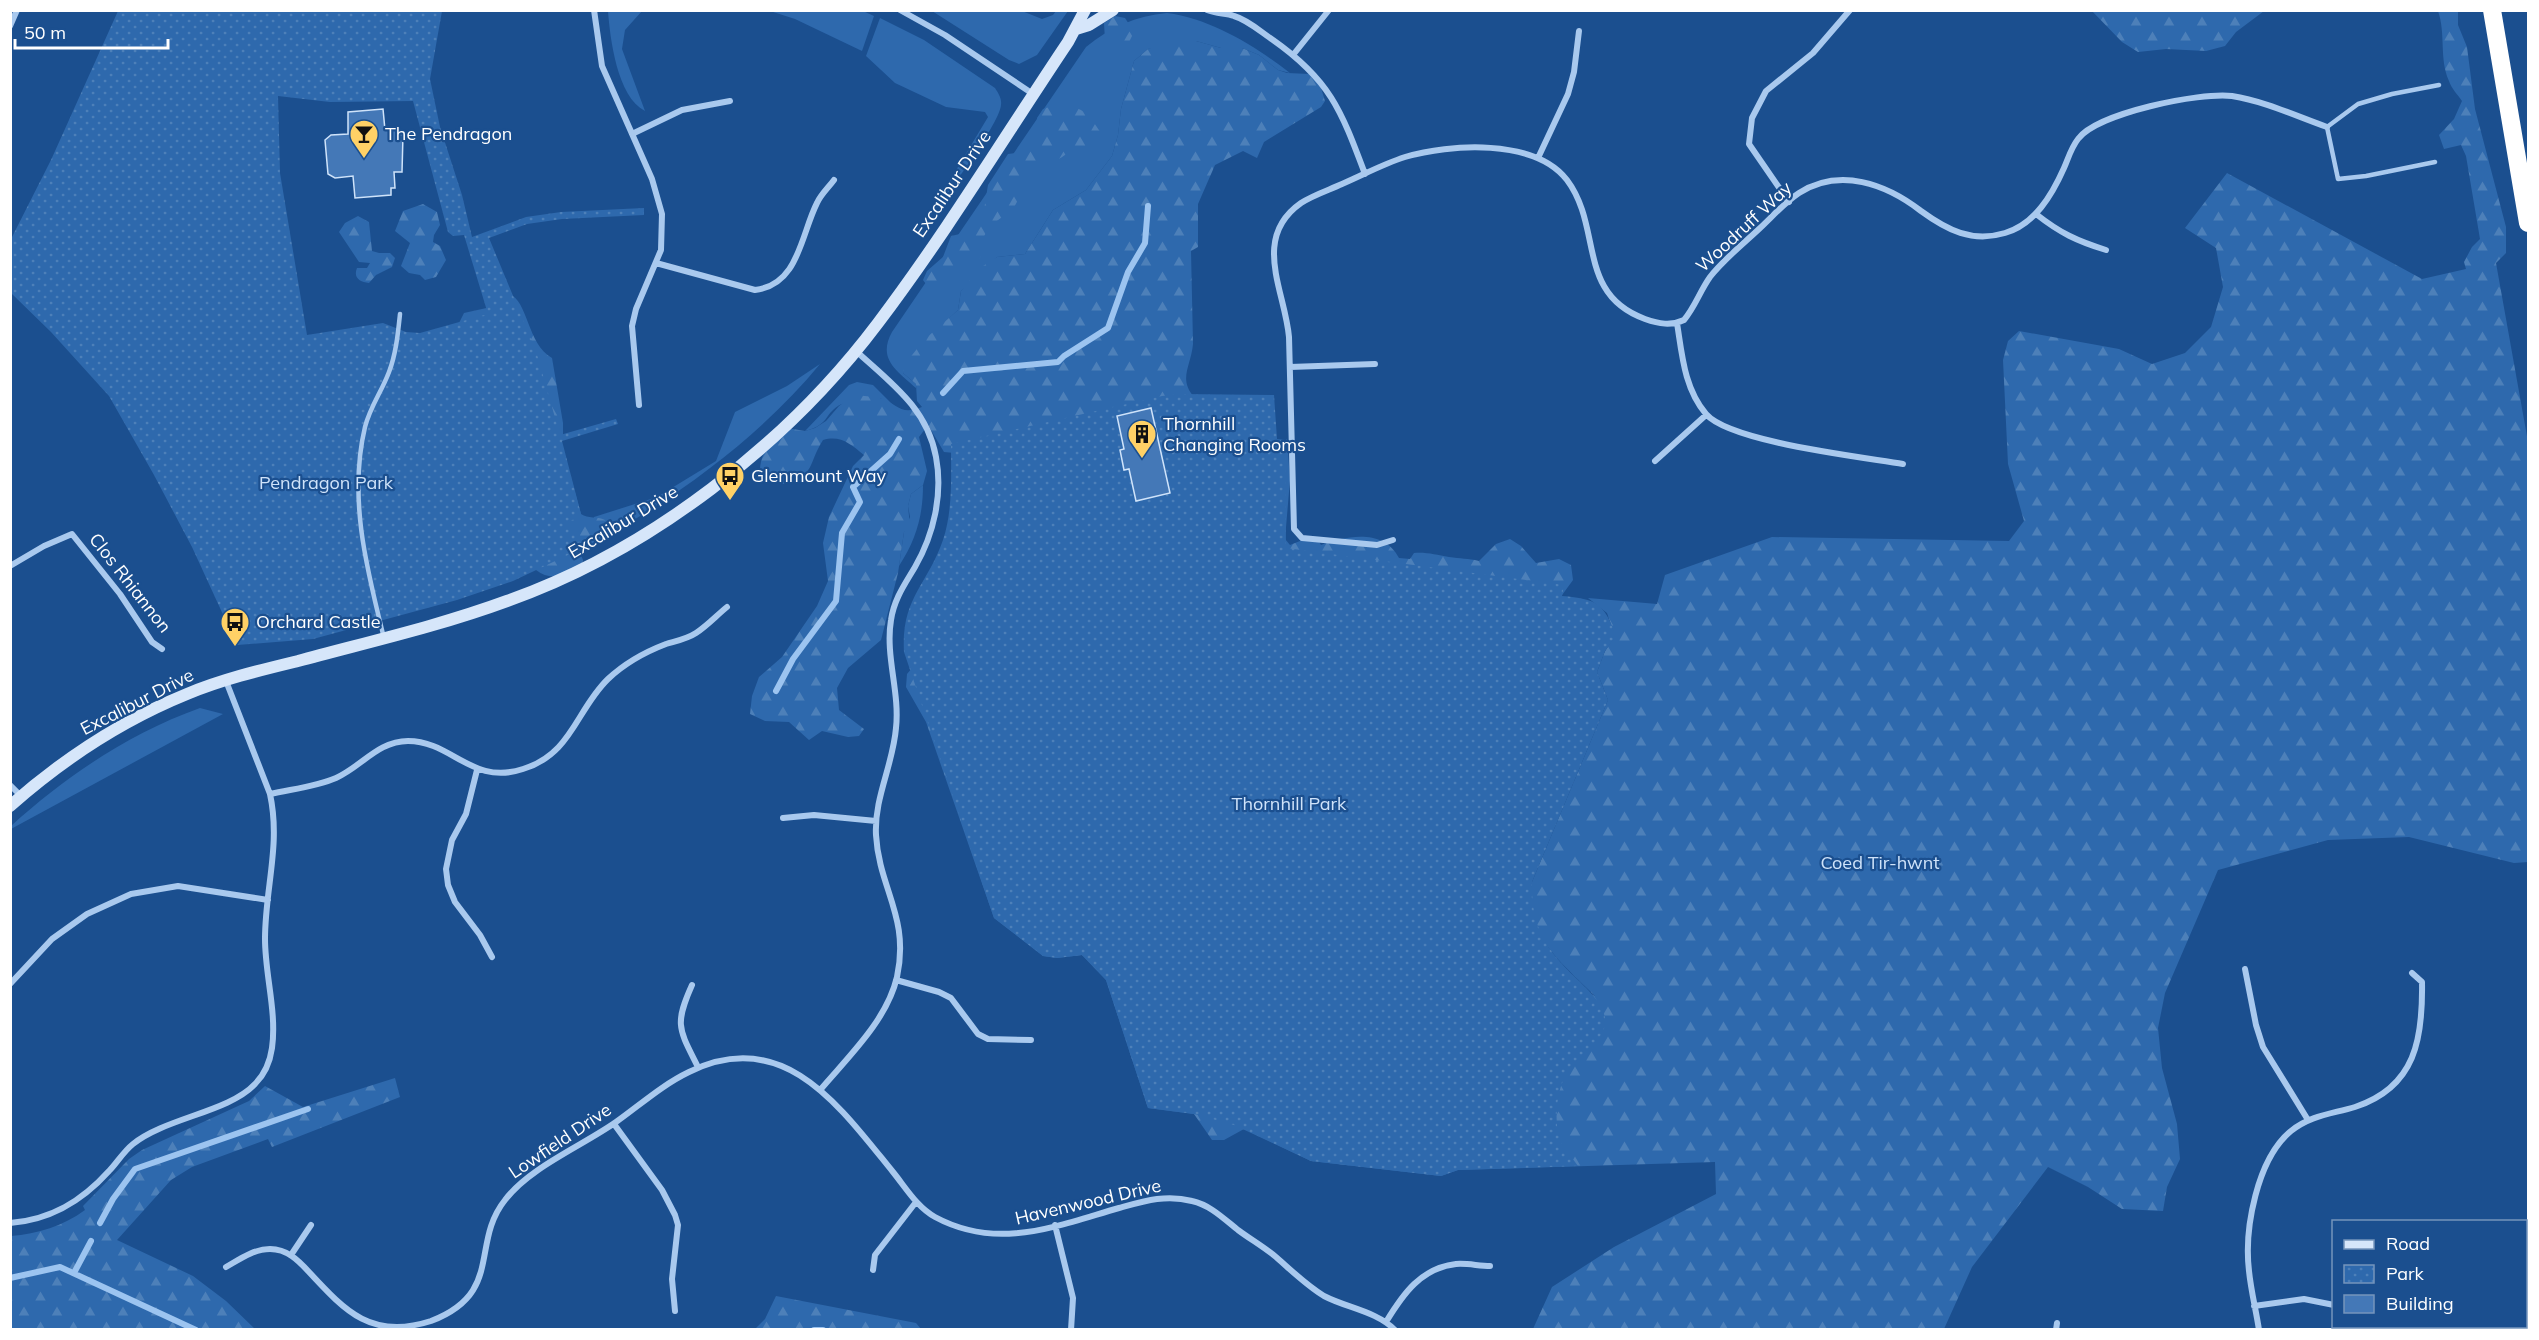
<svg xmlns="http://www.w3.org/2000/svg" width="2539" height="1340" font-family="Mulish,sans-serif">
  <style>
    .grass { fill: #2e69ad }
    .forest { fill: url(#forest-firs) }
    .park { fill: url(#park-dots); fill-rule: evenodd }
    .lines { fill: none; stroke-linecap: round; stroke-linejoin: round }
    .stream { stroke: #9cc4f0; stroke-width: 6 }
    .building { fill: #4478b7; stroke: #cfe3fa; stroke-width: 1.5 }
    .lane { stroke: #a9c9ee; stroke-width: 4.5 }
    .street { stroke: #a9c9ee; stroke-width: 6 }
    .secondary { stroke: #d6e6fa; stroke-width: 12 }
    .highway { stroke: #fff; stroke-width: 18 }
    .labels { text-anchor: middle; stroke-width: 4.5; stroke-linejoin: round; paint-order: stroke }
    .poi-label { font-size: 18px; fill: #fff; stroke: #1b4f8f; text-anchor: start }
    .street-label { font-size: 18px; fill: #fff; stroke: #1b4f8f }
    .park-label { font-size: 18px; fill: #cfe3fa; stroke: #1b4f8f }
  </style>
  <defs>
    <pattern id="forest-firs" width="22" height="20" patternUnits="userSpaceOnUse" patternTransform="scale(1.5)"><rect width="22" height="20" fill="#2e69ad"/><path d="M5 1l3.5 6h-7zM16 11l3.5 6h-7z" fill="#4d80b9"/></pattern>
    <pattern id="park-dots" width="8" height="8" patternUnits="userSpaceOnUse" patternTransform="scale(1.5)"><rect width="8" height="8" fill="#2e69ad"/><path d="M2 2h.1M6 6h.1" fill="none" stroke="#4d80b9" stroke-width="1.8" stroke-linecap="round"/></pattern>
  </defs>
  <rect width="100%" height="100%" fill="#1b4f8f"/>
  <!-- grass -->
  <path class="grass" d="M608 11H642L625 30 622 49 645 111C617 97 610 38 608 11Z
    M863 11 874 16 862 51 795 19 770 11Z
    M932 11H1022L1042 19 1053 15 1056 11H1068L1037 55 1019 64 1009 60Z
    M1167 13C1212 19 1255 46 1290 73L1278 70 1259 55 1242 48H1221L1196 41 1148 49 1134 61 1121 109 1118 135 1112 156 1086 190 1053 210 1025 254 997 257 961 291 958 310 944 323 903 373 916 384V388C897 371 877 359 892 332L1086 47C1110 27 1136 16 1167 13Z
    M880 18 924 40 995 88C998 93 1002 98 1001 105 1000 124 934 213 919 232L988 117 985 112 946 107 895 83 866 56Z
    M820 364C760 437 673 501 589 545L594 517 657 497 716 461 735 412 787 386Z
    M857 382 873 385 896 408 880 398C871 400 846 401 838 406 824 415 829 425 805 431L849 385Z
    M923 485C923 516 916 540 899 566L904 532 910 517 908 506 911 494Z
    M200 708 223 714 11 829V826C66 776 130 733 200 708Z"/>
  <!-- forest -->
  <path class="forest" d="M2092 11H2264L2236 32 2225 46 2206 51 2166 49 2138 52 2122 42Z
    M2438 11H2458V25L2467 47 2475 109 2506 227V253L2496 263 2528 442V862L2514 863 2409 837 2328 840 2218 870 2165 993 2158 1028 2162 1068 2177 1124 2180 1159 2167 1187 2163 1211 2122 1209 2088 1187 2048 1167 1972 1267 1944 1329H1533L1552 1287 1614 1247 1716 1194 1715 1162 1458 1170 1441 1176 1311 1161 1244 1129 1224 1140H1212L1194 1114 1148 1108 1106 980 1082 955 1057 958 1043 956 994 918 926 722 906 687 907 674 913 667 1595 996C1574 975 1546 952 1535 924 1530 911 1531 896 1532 882L1608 700 1597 672 1605 651 1615 636 1607 613 1588 598 1657 604 1665 575 1772 537 2009 541 2024 521 2008 464 2003 360 2008 341 2019 331 2119 349 2152 364 2185 353 2211 327 2223 287 2216 248 2185 228 2227 173 2422 279 2466 269 2464 262 2472 247 2480 239 2466 156 2461 145 2444 149 2439 135 2454 119 2462 101C2458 95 2451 88 2449 81 2439 59 2446 33 2438 11Z
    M1115 16 1125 18 1134 32 1129 42 1119 46 1105 40 1104 23Z
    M1172 41H1196L1221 48H1242L1259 55 1278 70 1287 73 1309 74 1321 88 1325 101 1321 107 1264 142 1257 158 1243 151 1215 165 1198 204V247L1191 251 1193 344C1191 366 1178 379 1194 397L955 453 944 452 928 425 919 437 927 471 923 485 911 494 908 506 910 526 904 532 898 573 881 640 848 668 837 688 839 710 864 729 859 736 848 737 822 731 809 740 789 722 765 721 750 714 752 696 759 677 782 657 817 606 828 581 823 543 829 517 853 466 864 455C850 444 841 435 823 440 807 465 817 474 783 484L760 471C760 451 772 441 787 428L805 431 815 428 826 421 839 406 854 395C862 396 872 396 880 398 898 404 900 416 922 407L917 401 916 384 903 373 905 364 924 340 958 310 961 291 980 268 997 257 1025 254 1053 210 1086 190 1112 156 1118 135 1121 109 1134 61 1148 49Z
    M1061 103 1066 108C1084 105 1092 120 1101 133L1100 146 1086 150 1074 147C1064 157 1055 164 1040 161L1013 209 990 226 983 238 981 256 975 264 949 279 938 291 929 288 923 280 927 271 943 257 951 236 969 232 983 216 988 185 1008 154 1032 151 1042 135 1037 118 1043 109Z
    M423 204 437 212 440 225 434 235 433 242 440 246 446 260 436 277 425 280 420 275 409 273 401 266 410 243 395 231 403 211Z
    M358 216 369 222 372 251 379 253H390L395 258 392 267 376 275 369 283C360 282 353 278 357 268H367L370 263 359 262 339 232 345 223Z
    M509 294C528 300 527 344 552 358L563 423V435L559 436 457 327 464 313 500 305Z
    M1287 439 1290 480 1285 539 1290 545 1310 537 1318 540 1321 545C1348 535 1384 529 1399 558L1410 559 1414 553C1427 552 1436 555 1449 557 1460 559 1468 558 1479 561L1496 544 1510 539 1521 546 1536 563 1559 559 1571 565 1573 580 1557 602 1171 531Z
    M568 467 581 514C588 519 597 516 605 520L609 531 605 539 589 545 580 553 583 560 581 566C565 575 552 582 536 570Z
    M395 1078 400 1097 272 1147 268 1139 192 1167 171 1180 117 1240 193 1276 226 1301 255 1329H11V1236C38 1234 63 1226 85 1210L83 1206 129 1159 142 1150 249 1101 265 1086 303 1107Z
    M776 1296 916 1323 921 1329H755L765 1319Z"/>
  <!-- park -->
  <path class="park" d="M118 11H442L430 79 440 127 462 195 472 237 526 217 561 212 644 208V215L562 219 527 224 489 238 536 351 560 435 616 419 618 424 562 441 581 514 568 523 589 545 513 581 457 600 313 639 237 645 192 547 154 475 109 396 51 332 11 293 10 241 51 160ZM278 96 330 102 413 101 448 232 453 236 464 235 488 314 420 333 406 332 383 323 307 335 280 173Z
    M1179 394 1274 395 1277 439 1285 440 1286 548 1564 585 1562 596C1597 599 1604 603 1616 636L1605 651 1597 672 1608 700 1532 882C1531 927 1545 948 1576 978 1587 989 1599 999 1604 1014 1612 1037 1580 1054 1569 1069 1557 1086 1553 1120 1560 1140 1562 1148 1573 1158 1578 1166L1458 1170 1441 1176 1311 1161 1234 1125 1194 1114 1148 1108 1106 980 1082 955 1057 958 1043 956 994 918 904 652C901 598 927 586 943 540 953 510 951 476 951 444L1162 396Z"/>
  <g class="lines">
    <!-- stream -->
    <path class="stream" d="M943 393 963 371 1058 362 1064 356 1108 328 1128 272 1145 243 1148 206
      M776 691 793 659 836 601 842 533 860 502 853 487 890 454 899 439
      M100 1223 113 1199 135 1169 308 1109
      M74 1273 91 1241
      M10 1278 60 1267 196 1330
      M814 1330H823"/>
  </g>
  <!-- building -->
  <path class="building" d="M383 109 385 130 399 129V135H403L402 172H394L395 188H391V195L355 198 353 176 335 178 328 174 325 140 331 135 348 134V112Z
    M1151 408 1170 493 1136 501 1129 469 1124 470 1120 450 1124 449 1117 416Z"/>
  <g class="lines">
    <!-- lane -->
    <path class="lane" d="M2435 162 2366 176 2338 179 2327 127 2358 104 2392 94 2439 85
      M384 638C367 570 348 498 365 427 370 407 382 391 389 372 396 354 398 333 400 314"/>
    <!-- street -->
    <path class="street" d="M594 10 602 66 652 179 662 214 661 250 636 309 632 326 639 405
      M900 10 945 35 1033 94
      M1207 10C1217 14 1225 13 1234 16 1248 20 1261 32 1273 40 1330 80 1341 110 1365 174
      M10 26 17 10
      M1293 55 1329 10
      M632 134 682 110 730 101
      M1538 158 1568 94 1574 72 1579 31
      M1789 202 1749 144 1752 118 1766 91 1813 53 1850 10
      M2036 214C2060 233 2077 241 2106 250
      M656 263 755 290C799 285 801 234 817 203 821 194 829 187 834 180
      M1677 323C1682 354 1684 388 1706 414 1730 442 1862 457 1903 464
      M1290 367 1375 364
      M1655 461 1706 415
      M1393 540 1377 545 1302 538 1294 529 1289 337C1285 291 1251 238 1301 203 1313 195 1329 190 1342 184 1363 175 1383 164 1405 157 1449 144 1535 138 1567 180 1603 228 1576 294 1645 319 1659 324 1671 326 1684 320 1695 307 1700 291 1710 277 1724 259 1742 245 1759 229 1772 217 1784 203 1799 193 1840 167 1886 184 1921 211 1947 230 1972 243 2005 233 2035 224 2052 195 2064 168 2068 159 2071 148 2078 139 2097 113 2200 92 2232 96 2264 101 2296 116 2327 127
      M10 566 44 546 72 534 120 594 152 642 162 649
      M477 770 466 814 452 840 446 869 448 885 455 902 480 935 492 957
      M10 785 21 796
      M270 794C292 789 315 787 336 778 361 767 378 741 408 741 452 741 472 786 523 769 572 754 576 710 608 679 625 663 645 652 666 644 676 641 687 639 696 633 707 626 717 615 727 607
      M783 818 814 815 876 821
      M2245 969 2256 1025 2263 1047 2308 1120
      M896 980 939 992 951 998 978 1034 988 1039 1031 1040
      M10 984 52 939 87 914 131 894 178 886 268 900
      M692 985C674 1025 679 1029 698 1067
      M821 1089C849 1056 887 1020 897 977 910 917 879 889 876 835 874 798 893 765 896 728 900 692 885 656 891 620 894 599 905 584 915 567 934 534 943 494 936 457 927 408 891 383 856 351
      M614 1124 662 1190 675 1215 678 1225 672 1279 675 1311
      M10 1223C51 1220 82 1201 109 1171 117 1163 123 1152 133 1144 165 1118 229 1112 255 1084 265 1074 270 1062 272 1048 277 1012 265 975 265 939 265 888 281 845 270 794L226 681
      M1055 1225 1073 1298 1071 1330
      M291 1255 311 1225
      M226 1267C240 1259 254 1249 270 1249 287 1249 298 1260 309 1272 346 1312 372 1340 431 1321 504 1293 470 1244 505 1200 530 1167 582 1146 616 1122 640 1105 662 1085 689 1072 784 1025 840 1107 893 1172 906 1188 917 1207 935 1217 998 1251 1056 1226 1119 1208 1144 1201 1166 1194 1192 1201 1210 1205 1223 1218 1238 1230 1250 1239 1264 1247 1276 1257 1292 1271 1306 1285 1324 1296 1347 1308 1376 1311 1395 1330
      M873 1270 875 1255 916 1202
      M2254 1306 2304 1299 2334 1305
      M1386 1322C1403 1294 1421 1268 1456 1264 1467 1263 1479 1266 1490 1266
      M2056 1330 2057 1323
      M2259 1330C2256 1310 2251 1291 2249 1271 2244 1229 2257 1159 2291 1131 2311 1115 2332 1114 2355 1107 2416 1087 2423 1038 2422 982L2412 973
      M2395 1330 2396 1326"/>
    <!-- secondary -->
    <path class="secondary" d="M1076 29 1089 25 1113 10
      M10 806C62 760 123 720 187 694 223 679 261 670 298 661 368 642 439 626 507 601 649 551 787 444 878 323 946 233 1005 136 1068 42L1085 10"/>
    <!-- highway -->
    <path class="highway" d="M2492 10 2528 223"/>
  </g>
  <!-- icons -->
  <defs>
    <g id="bar-pin" transform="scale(1.5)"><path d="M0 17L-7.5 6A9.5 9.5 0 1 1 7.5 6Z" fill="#ffd166" stroke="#1b4f8f"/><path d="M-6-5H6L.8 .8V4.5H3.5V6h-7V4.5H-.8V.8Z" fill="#111"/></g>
    <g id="building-pin" transform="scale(1.5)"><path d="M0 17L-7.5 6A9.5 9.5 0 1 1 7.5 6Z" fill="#ffd166" stroke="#1b4f8f"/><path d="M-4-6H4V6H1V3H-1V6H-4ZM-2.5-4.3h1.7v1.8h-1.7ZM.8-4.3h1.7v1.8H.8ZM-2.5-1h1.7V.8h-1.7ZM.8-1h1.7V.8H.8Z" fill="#111"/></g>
    <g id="bus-pin" transform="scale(1.5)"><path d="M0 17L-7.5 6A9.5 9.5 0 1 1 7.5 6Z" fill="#ffd166" stroke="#1b4f8f"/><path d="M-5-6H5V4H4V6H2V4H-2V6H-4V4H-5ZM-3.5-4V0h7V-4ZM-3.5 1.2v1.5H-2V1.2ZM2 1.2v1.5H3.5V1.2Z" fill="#111"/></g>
  </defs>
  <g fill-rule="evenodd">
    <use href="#bar-pin" x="364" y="134"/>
    <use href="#building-pin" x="1142" y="434"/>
    <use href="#bus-pin" x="730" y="476"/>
    <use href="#bus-pin" x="235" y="622"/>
  </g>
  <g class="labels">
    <!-- poi labels -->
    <g class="poi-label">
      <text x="385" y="140">The Pendragon</text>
      <text x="1163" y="430">Thornhill<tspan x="1163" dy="21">Changing Rooms</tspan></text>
      <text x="751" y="482">Glenmount Way</text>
      <text x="256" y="628">Orchard Castle</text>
    </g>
    <!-- street labels -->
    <g class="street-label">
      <text transform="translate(952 184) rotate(-56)" y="6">Excalibur Drive</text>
      <text transform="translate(1744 227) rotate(-43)" y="6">Woodruff Way</text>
      <text transform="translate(623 522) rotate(-31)" y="6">Excalibur Drive</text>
      <text transform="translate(130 583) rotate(52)" y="6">Clos Rhiannon</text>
      <text transform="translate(137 702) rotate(-27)" y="6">Excalibur Drive</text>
      <text transform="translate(560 1141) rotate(-34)" y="6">Lowfield Drive</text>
      <text transform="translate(1088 1202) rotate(-13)" y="6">Havenwood Drive</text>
    </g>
    <!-- park labels -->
    <g class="park-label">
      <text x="326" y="489">Pendragon Park</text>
      <text x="1289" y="810">Thornhill Park</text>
      <text x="1880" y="869">Coed Tir-hwnt</text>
    </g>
  </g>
  <!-- border -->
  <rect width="2539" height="1340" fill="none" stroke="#ffffff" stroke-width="24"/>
  <!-- legend -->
  <rect x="2332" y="1220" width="195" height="108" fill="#1b4f8f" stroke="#7695bc" stroke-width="1.5"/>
  <rect x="2344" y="1240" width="30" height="9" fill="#d6e6fa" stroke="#7695bc" stroke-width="1.5"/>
  <text x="2386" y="1250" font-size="18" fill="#ffffff">Road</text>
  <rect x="2344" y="1265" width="30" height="18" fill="url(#park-dots)" stroke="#7695bc" stroke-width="1.5"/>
  <text x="2386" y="1280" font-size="18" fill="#ffffff">Park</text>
  <rect x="2344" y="1295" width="30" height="18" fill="#4478b7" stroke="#7695bc" stroke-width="1.5"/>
  <text x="2386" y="1310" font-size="18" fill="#ffffff">Building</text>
  <!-- scale -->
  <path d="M15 39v9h153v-9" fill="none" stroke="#ffffff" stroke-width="3"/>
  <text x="24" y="39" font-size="18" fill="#ffffff" stroke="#1b4f8f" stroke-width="4.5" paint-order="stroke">50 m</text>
</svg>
